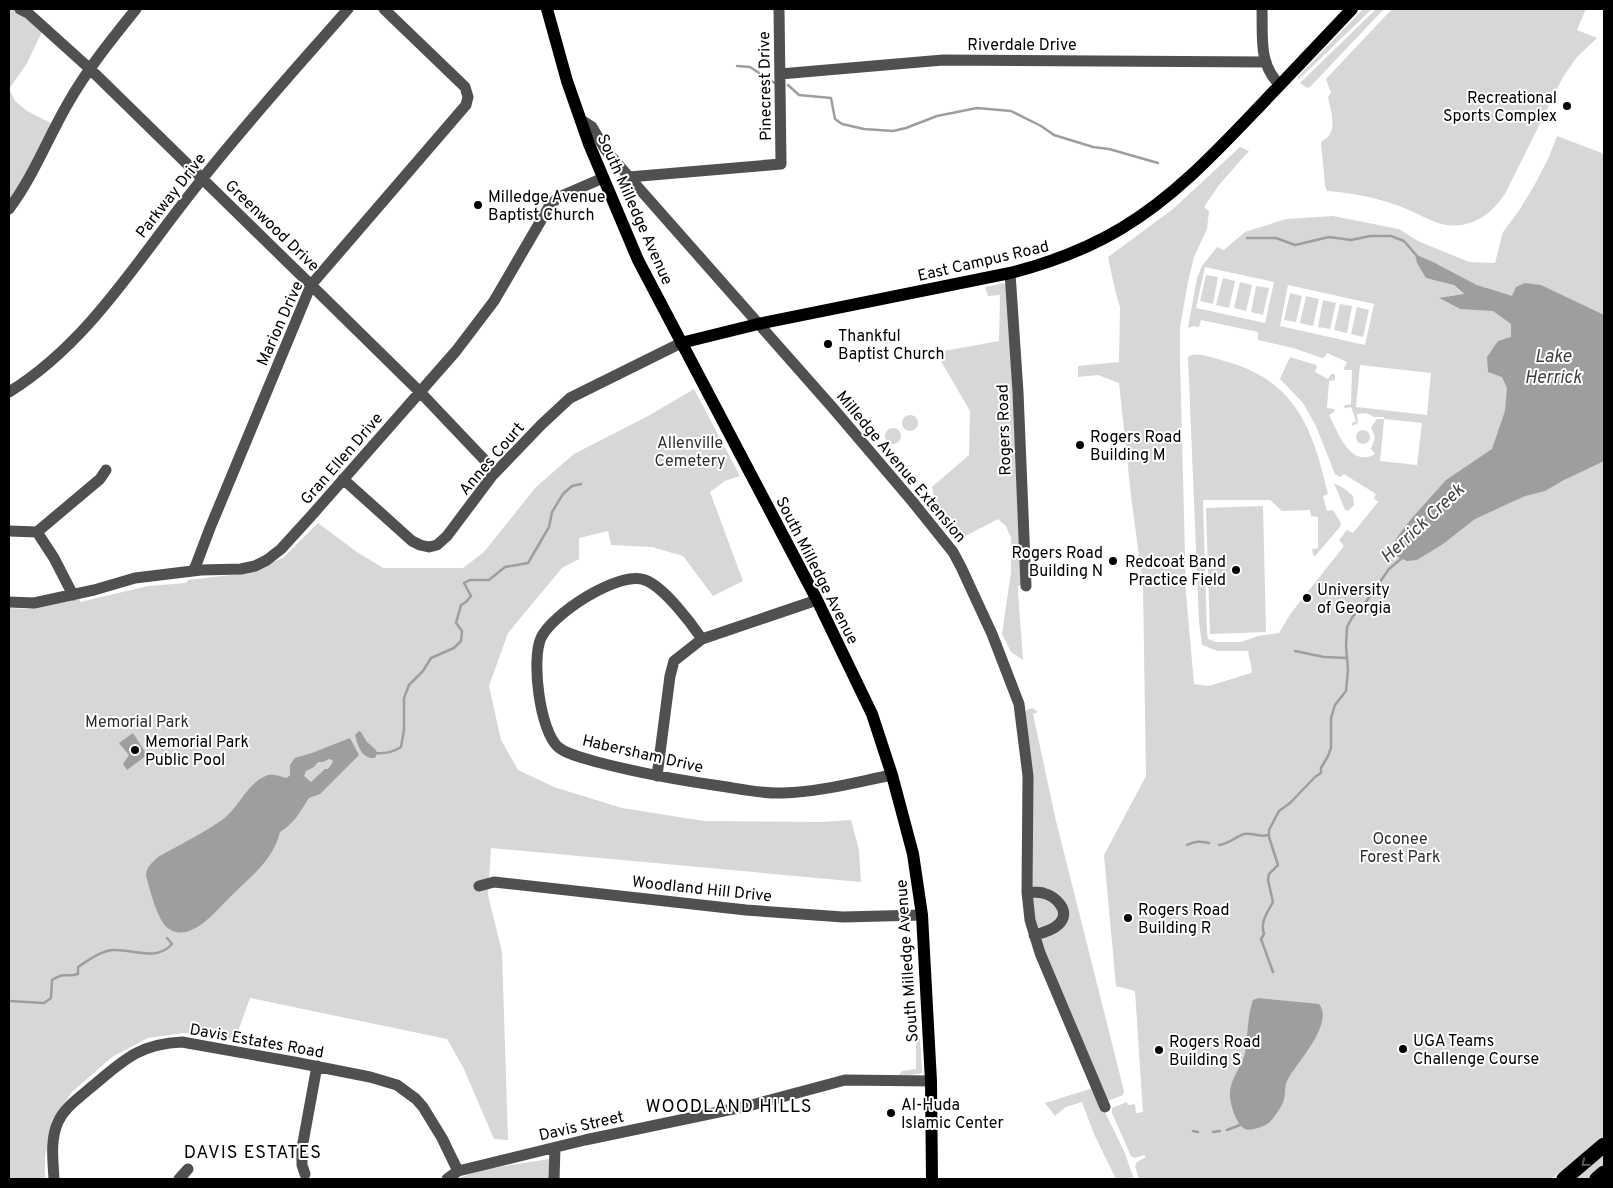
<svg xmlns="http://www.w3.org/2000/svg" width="1613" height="1188" font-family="Overpass,sans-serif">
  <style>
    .green { fill: #d7d7d7; fill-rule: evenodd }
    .water { fill: #9e9e9e; fill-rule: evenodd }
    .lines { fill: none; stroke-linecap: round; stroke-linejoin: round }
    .stream { stroke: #9e9e9e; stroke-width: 2.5 }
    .minor { stroke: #505050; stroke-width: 11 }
    .major { stroke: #000; stroke-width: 12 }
    .highway { stroke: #000; stroke-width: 15 }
    .oneway { stroke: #595959 }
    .poi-dot { fill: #000; stroke: #fff; stroke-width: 2 }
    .labels { text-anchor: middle; stroke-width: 4; stroke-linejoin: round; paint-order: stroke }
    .street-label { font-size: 16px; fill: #000; stroke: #fff }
    .poi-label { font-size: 16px; fill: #000; stroke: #fff; text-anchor: start }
    .park-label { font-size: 16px; fill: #2e2e2e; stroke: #fff }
    .water-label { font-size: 18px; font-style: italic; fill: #3f3f3f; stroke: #fff }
    .neighbourhood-label { font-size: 18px; letter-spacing: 1px; fill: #000; stroke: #fff }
  </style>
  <rect width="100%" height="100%" fill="#fff"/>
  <!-- green -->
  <path class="green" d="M9 9H14L43 30 26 65 9 89 15 101 27 111 53 124 9 203Z
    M1363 9H1372L1298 80V77Z
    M1376 9H1384L1310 87 1307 88 1300 83Z
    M1392 9H1586L1577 30 1597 38 1577 57 1563 77 1506 192C1491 217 1465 233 1435 222 1423 217 1411 210 1399 206 1375 197 1352 193 1327 191L1325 186 1321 142C1323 140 1326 139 1328 137 1337 127 1330 108 1328 97L1331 93 1326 79Z
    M1557 136 1602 153 1604 156V1136L1583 1155 1551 1179H1139L1135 1166 1137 1162 1146 1157 1144 1155 1135 1158 1131 1156 1112 1113V1108L1127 1102 1128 1105 1135 1104 1136 1113 1143 1112 1135 991 1116 986 1104 855 1146 776 1143 586 1131 496 1119 383 1098 375 1078 377V366L1119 362 1120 307 1115 290 1108 257 1173 209 1240 147 1249 151 1219 185 1204 207 1209 211 1207 229 1194 257 1188 282 1180 327V361L1186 593 1194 684 1209 686 1251 673 1252 671 1248 651H1218L1202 645 1199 622 1188 357C1197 351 1211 358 1221 360 1295 379 1312 426 1328 494L1323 496 1327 511 1333 510 1341 523 1340 527 1315 556 1313 555 1312 549 1318 548V517L1311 516 1310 510 1282 511 1270 500H1203L1207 633 1208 639 1216 642H1241L1258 636 1279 633 1291 613 1344 546 1339 540 1347 530 1353 533 1378 502 1374 498 1376 494 1344 474 1340 477 1335 474 1316 426 1303 403 1280 379 1290 357 1316 365 1317 367 1315 372 1328 379 1331 374H1335V380L1329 381 1327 408 1335 409 1334 412 1329 415C1337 430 1350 469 1375 454L1371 449 1375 437 1371 427 1377 419H1383L1384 420 1380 461 1417 465 1422 423 1384 419V417H1374L1366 413 1357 414 1358 423 1352 426V423L1356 421 1351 407 1345 408 1343 406 1351 404 1352 370H1345L1344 368 1347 362 1327 353 1325 357 1322 358 1293 348 1258 340V332L1201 320 1199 327 1193 326 1188 328 1197 278 1202 266 1217 247 1224 250 1245 232 1286 219 1333 216 1399 229 1418 241 1469 262 1495 263 1503 232 1518 212 1534 186 1549 157ZM1435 263 1477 285 1487 288 1460 309 1440 299 1464 295 1454 285ZM1205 267 1274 282 1265 323 1196 308ZM1288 285 1374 304 1365 345 1280 326ZM1360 365 1431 373 1427 415 1356 407Z
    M1206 275 1218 277 1213 304 1200 301Z
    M1223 278 1235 281 1229 308 1216 305Z
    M1240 282 1252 285 1246 311 1234 308Z
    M1004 283 1007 286 1023 584 1018 586V592L1023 660 1011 652 1002 634 1011 572V538L1006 526 998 519 958 540 937 514 932 487 969 455 970 411 942 363 938 352 999 341 1000 295 988 296 985 287Z
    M1256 286 1269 288 1263 315 1251 312Z
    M1290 293 1302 296 1296 322 1284 320Z
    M1306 296 1319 299 1313 326 1300 323Z
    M1323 300 1336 303 1330 329 1318 327Z
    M1340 304 1352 306 1347 333 1334 330Z
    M1357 307 1369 310 1363 337 1351 334Z
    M694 389 740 476 725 481 710 492 743 581 713 596 683 556 652 547 611 545 608 531 579 538V559L562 568 508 633 489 686 501 740 518 770 554 787 622 808 704 821 821 822 851 820 859 850 861 882 491 848 488 895 502 952 508 1140 494 1139 463 1067 447 1039 250 998 235 1040 184 1033 148 1038 112 1057 72 1092 52 1120 45 1158V1179H9V608L27 609 80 599V602L148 586 186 583 188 580 247 573 283 558 318 523 357 552 383 568H463L484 552 536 487 574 454 648 416Z
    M902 423a8 8 0 1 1 16 0a8 8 0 1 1-16 0Z
    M885 436a8 8 0 1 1 16 0a8 8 0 1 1-16 0Z
    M1356 437a7 7 0 1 1 14 0a7 7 0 1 1-14 0Z
    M1334 483 1345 489 1353 496 1354 505 1348 511 1345 510Z
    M1263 506 1266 632 1210 634 1206 508Z
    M1032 708 1038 712 1033 714 1056 821 1124 1091 1123 1095 1110 1100 1107 1099 1041 943 1033 909 1024 714 1027 710Z
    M920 1038 922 1073 905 1076 899 1075 902 1071 916 1069V1045Z
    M1093 1088 1124 1151 1134 1179H1116L1094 1134 1082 1102 1066 1107 1055 1116 1045 1103Z
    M1604 1152V1165L1589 1179H1572Z
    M549 1159V1179H457L480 1170Z"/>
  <!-- water -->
  <path class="water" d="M1415 254 1435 263 1477 285 1512 296 1516 287 1525 283 1541 285 1604 315V461L1562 481 1545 491 1525 496 1475 519 1443 544 1417 560 1407 561 1398 557 1392 547 1398 536 1411 519 1446 480 1492 449 1505 411 1507 388 1502 377 1488 372 1487 357 1498 341 1511 337V324L1493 311 1460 309 1439 298 1464 294 1454 285 1426 278 1417 263Z
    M359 731 361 732 367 742 376 750 377 753 375 758C362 759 358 747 355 735Z
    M133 733 147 755 127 770 123 764 129 755 119 743Z
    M350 738 359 755 320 794 309 798 296 818 287 827 280 832C273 861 249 878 229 898 216 911 191 943 169 929 157 921 150 889 146 876 146 867 152 863 158 857 179 845 202 834 222 820 240 807 246 783 268 775 274 773 281 777 287 778L290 775V765L295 758 312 753ZM329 759 332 760 333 762 328 769H325L311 782 304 776 306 771 314 767 318 762H323Z
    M1258 998 1319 1004C1335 1024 1295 1064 1287 1081 1284 1087 1286 1093 1284 1099 1283 1105 1272 1122 1267 1124 1263 1127 1250 1131 1245 1129 1236 1125 1229 1102 1230 1092 1231 1078 1242 1066 1245 1053 1248 1035 1247 1017 1253 1000Z"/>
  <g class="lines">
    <!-- stream -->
    <path class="stream" d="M737 66 750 67 776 84
      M788 85 799 95 831 98 835 119 842 124 864 129 893 131 906 128 937 116 977 108 1011 111 1041 126 1054 135 1093 147 1109 149 1158 163
      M1247 238H1276L1295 245 1329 237 1351 240 1370 236H1391L1404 241 1417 256
      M1295 651 1324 657 1347 658
      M374 753C384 754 392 753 401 747L404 730V698L409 685 423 671 431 658 454 648 461 641 462 631 456 623 461 605 466 602 471 596 464 583 470 580H489L505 567 528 563 549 527 552 512 563 494 572 486 581 484
      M1187 845C1195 841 1200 841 1209 843
      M1219 845C1229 844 1235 837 1244 834 1253 832 1260 838 1268 835
      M1273 972 1261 939 1264 934C1260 922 1267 913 1273 902L1268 880 1269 874 1278 865 1269 837V830L1279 811 1290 803 1315 777 1321 773V768L1328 756 1331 748V718L1335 705 1346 691 1348 670 1346 646 1347 627 1353 616 1363 606 1389 569 1402 558
      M9 1001 44 1003 51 998 52 980C66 971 66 978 78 974V967C89 960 100 951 113 950 134 949 156 962 172 944L167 938
      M1227 1130 1240 1125
      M1193 1131 1198 1132
      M1213 1132 1220 1131"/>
    <!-- minor -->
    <path class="minor" d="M20 9 28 13 89 68 311 285 420 392 496 472
      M1262 9C1263 36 1258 64 1280 85
      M780 74 943 60 1265 62
      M581 120 592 127 605 149 629 177 832 407 912 501 953 552 961 567 992 634 1019 704 1028 776 1027 892 1030 920 1040 953 1105 1107
      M629 177 781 164 779 9
      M9 209C33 177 47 140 67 105 86 71 111 40 136 9
      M1010 273 1018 392 1026 586
      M9 392C92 341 142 252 203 178 249 120 299 65 348 9
      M343 479 412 541 420 545 429 547 437 545 447 536 492 476 541 425 570 398 681 343
      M9 531 37 532 54 558 73 595
      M37 532 100 479 106 470
      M193 571 196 565 210 528 311 285 466 105 468 97 465 87 384 9
      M9 602 34 603 94 590 135 578 201 570 241 569 255 566 267 560 281 549 312 515 456 351 494 301 550 205 559 197 603 178
      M702 639C691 623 664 587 645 580 619 570 552 614 541 638 531 660 540 731 558 747 568 755 584 758 597 762 639 773 683 781 727 787 745 790 765 794 783 793 820 792 856 782 892 775
      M657 776 670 676 674 661 702 639 817 600
      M479 886 494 882 746 910 843 917 922 915
      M1027 892C1032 892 1038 892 1043 893 1055 896 1072 911 1059 924 1053 930 1043 933 1034 935
      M305 1174 302 1165V1148L317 1066
      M54 1179C53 1160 50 1140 58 1122 64 1108 78 1099 89 1089 122 1062 137 1044 182 1042L294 1062 370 1077 397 1085 416 1099 423 1107 442 1138 458 1171
      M179 1179 188 1169
      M447 1179 458 1171 585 1140 752 1105 845 1080 931 1081
      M554 1179 555 1148"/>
    <!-- major -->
    <path class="major" d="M547 9 567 81 589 144 638 260 817 600 872 714 892 775 913 854 922 915 931 1081 932 1179
      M681 343 758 324 1010 273C1050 263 1087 249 1122 228 1174 197 1216 152 1258 108 1289 75 1321 42 1352 9"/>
    <!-- highway -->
    <path class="highway" d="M1564 1179 1604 1145
      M1597 1179 1604 1173"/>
  </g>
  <!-- one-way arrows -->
  <defs><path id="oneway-chevron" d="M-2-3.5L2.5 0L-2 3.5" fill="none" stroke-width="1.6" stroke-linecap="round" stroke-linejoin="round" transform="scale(1.25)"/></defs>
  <use class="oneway" href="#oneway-chevron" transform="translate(1585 1163) rotate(140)"/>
  <!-- markers -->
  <g class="poi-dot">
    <circle cx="1567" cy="106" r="5"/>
    <circle cx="478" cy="205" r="5"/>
    <circle cx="828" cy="344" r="5"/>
    <circle cx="1080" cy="445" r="5"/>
    <circle cx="1113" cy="561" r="5"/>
    <circle cx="1236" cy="570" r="5"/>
    <circle cx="1307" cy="598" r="5"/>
    <circle cx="135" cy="750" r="5"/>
    <circle cx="1128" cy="918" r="5"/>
    <circle cx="1403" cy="1049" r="5"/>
    <circle cx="1159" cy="1050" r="5"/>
    <circle cx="891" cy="1113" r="5"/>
  </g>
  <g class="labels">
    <!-- street labels -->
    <g class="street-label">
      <text x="1022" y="50">Riverdale Drive</text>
      <text transform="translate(764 86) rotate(-91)" y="6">Pinecrest Drive</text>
      <text transform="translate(170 195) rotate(-52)" y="6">Parkway Drive</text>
      <text transform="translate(636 209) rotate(66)" y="6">South Milledge Avenue</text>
      <text transform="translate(273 225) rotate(44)" y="6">Greenwood Drive</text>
      <text transform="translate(983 260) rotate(-13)" y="6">East Campus Road</text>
      <text transform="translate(279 323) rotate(-66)" y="6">Marion Drive</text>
      <text transform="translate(1003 430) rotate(-92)" y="6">Rogers Road</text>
      <text transform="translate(341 458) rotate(-49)" y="6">Gran Ellen Drive</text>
      <text transform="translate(491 458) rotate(-49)" y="6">Annes Court</text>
      <text transform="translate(902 466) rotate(50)" y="6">Milledge Avenue Extension</text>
      <text transform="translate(818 570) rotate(63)" y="6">South Milledge Avenue</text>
      <text transform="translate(643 753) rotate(13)" y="6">Habersham Drive</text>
      <text transform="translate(702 888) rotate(6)" y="6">Woodland Hill Drive</text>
      <text transform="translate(906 961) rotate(-94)" y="6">South Milledge Avenue</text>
      <text transform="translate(257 1040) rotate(10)" y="6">Davis Estates Road</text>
      <text transform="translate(581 1125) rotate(-13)" y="6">Davis Street</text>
    </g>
    <!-- poi labels -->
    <g class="poi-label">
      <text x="1557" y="103" text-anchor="end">Recreational<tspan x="1557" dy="18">Sports Complex</tspan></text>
      <text x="488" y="202">Milledge Avenue<tspan x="488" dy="18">Baptist Church</tspan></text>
      <text x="838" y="341">Thankful<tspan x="838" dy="18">Baptist Church</tspan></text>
      <text x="1090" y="442">Rogers Road<tspan x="1090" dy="18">Building M</tspan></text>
      <text x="1103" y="558" text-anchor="end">Rogers Road<tspan x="1103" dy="18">Building N</tspan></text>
      <text x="1226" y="567" text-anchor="end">Redcoat Band<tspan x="1226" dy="18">Practice Field</tspan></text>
      <text x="1317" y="595">University<tspan x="1317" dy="18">of Georgia</tspan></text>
      <text x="145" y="747">Memorial Park<tspan x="145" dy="18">Public Pool</tspan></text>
      <text x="1138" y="915">Rogers Road<tspan x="1138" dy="18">Building R</tspan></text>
      <text x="1413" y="1046">UGA Teams<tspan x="1413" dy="18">Challenge Course</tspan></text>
      <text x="1169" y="1047">Rogers Road<tspan x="1169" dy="18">Building S</tspan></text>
      <text x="901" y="1110">Al-Huda<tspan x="901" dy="18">Islamic Center</tspan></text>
    </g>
    <!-- park labels -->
    <g class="park-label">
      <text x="690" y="448">Allenville<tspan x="690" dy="18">Cemetery</tspan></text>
      <text x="137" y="727">Memorial Park</text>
      <text x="1400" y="844">Oconee<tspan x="1400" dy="18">Forest Park</tspan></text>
    </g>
    <!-- water labels -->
    <g class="water-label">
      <text x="1553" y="362">Lake<tspan x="1553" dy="21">Herrick</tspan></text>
      <text transform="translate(1422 523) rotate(-43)" y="6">Herrick Creek</text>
    </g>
    <!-- neighbourhood labels -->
    <g class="neighbourhood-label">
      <text x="729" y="1112">WOODLAND HILLS</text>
      <text x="253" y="1158">DAVIS ESTATES</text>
    </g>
  </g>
  <!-- border -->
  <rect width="1613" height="1188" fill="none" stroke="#000000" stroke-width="20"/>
</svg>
